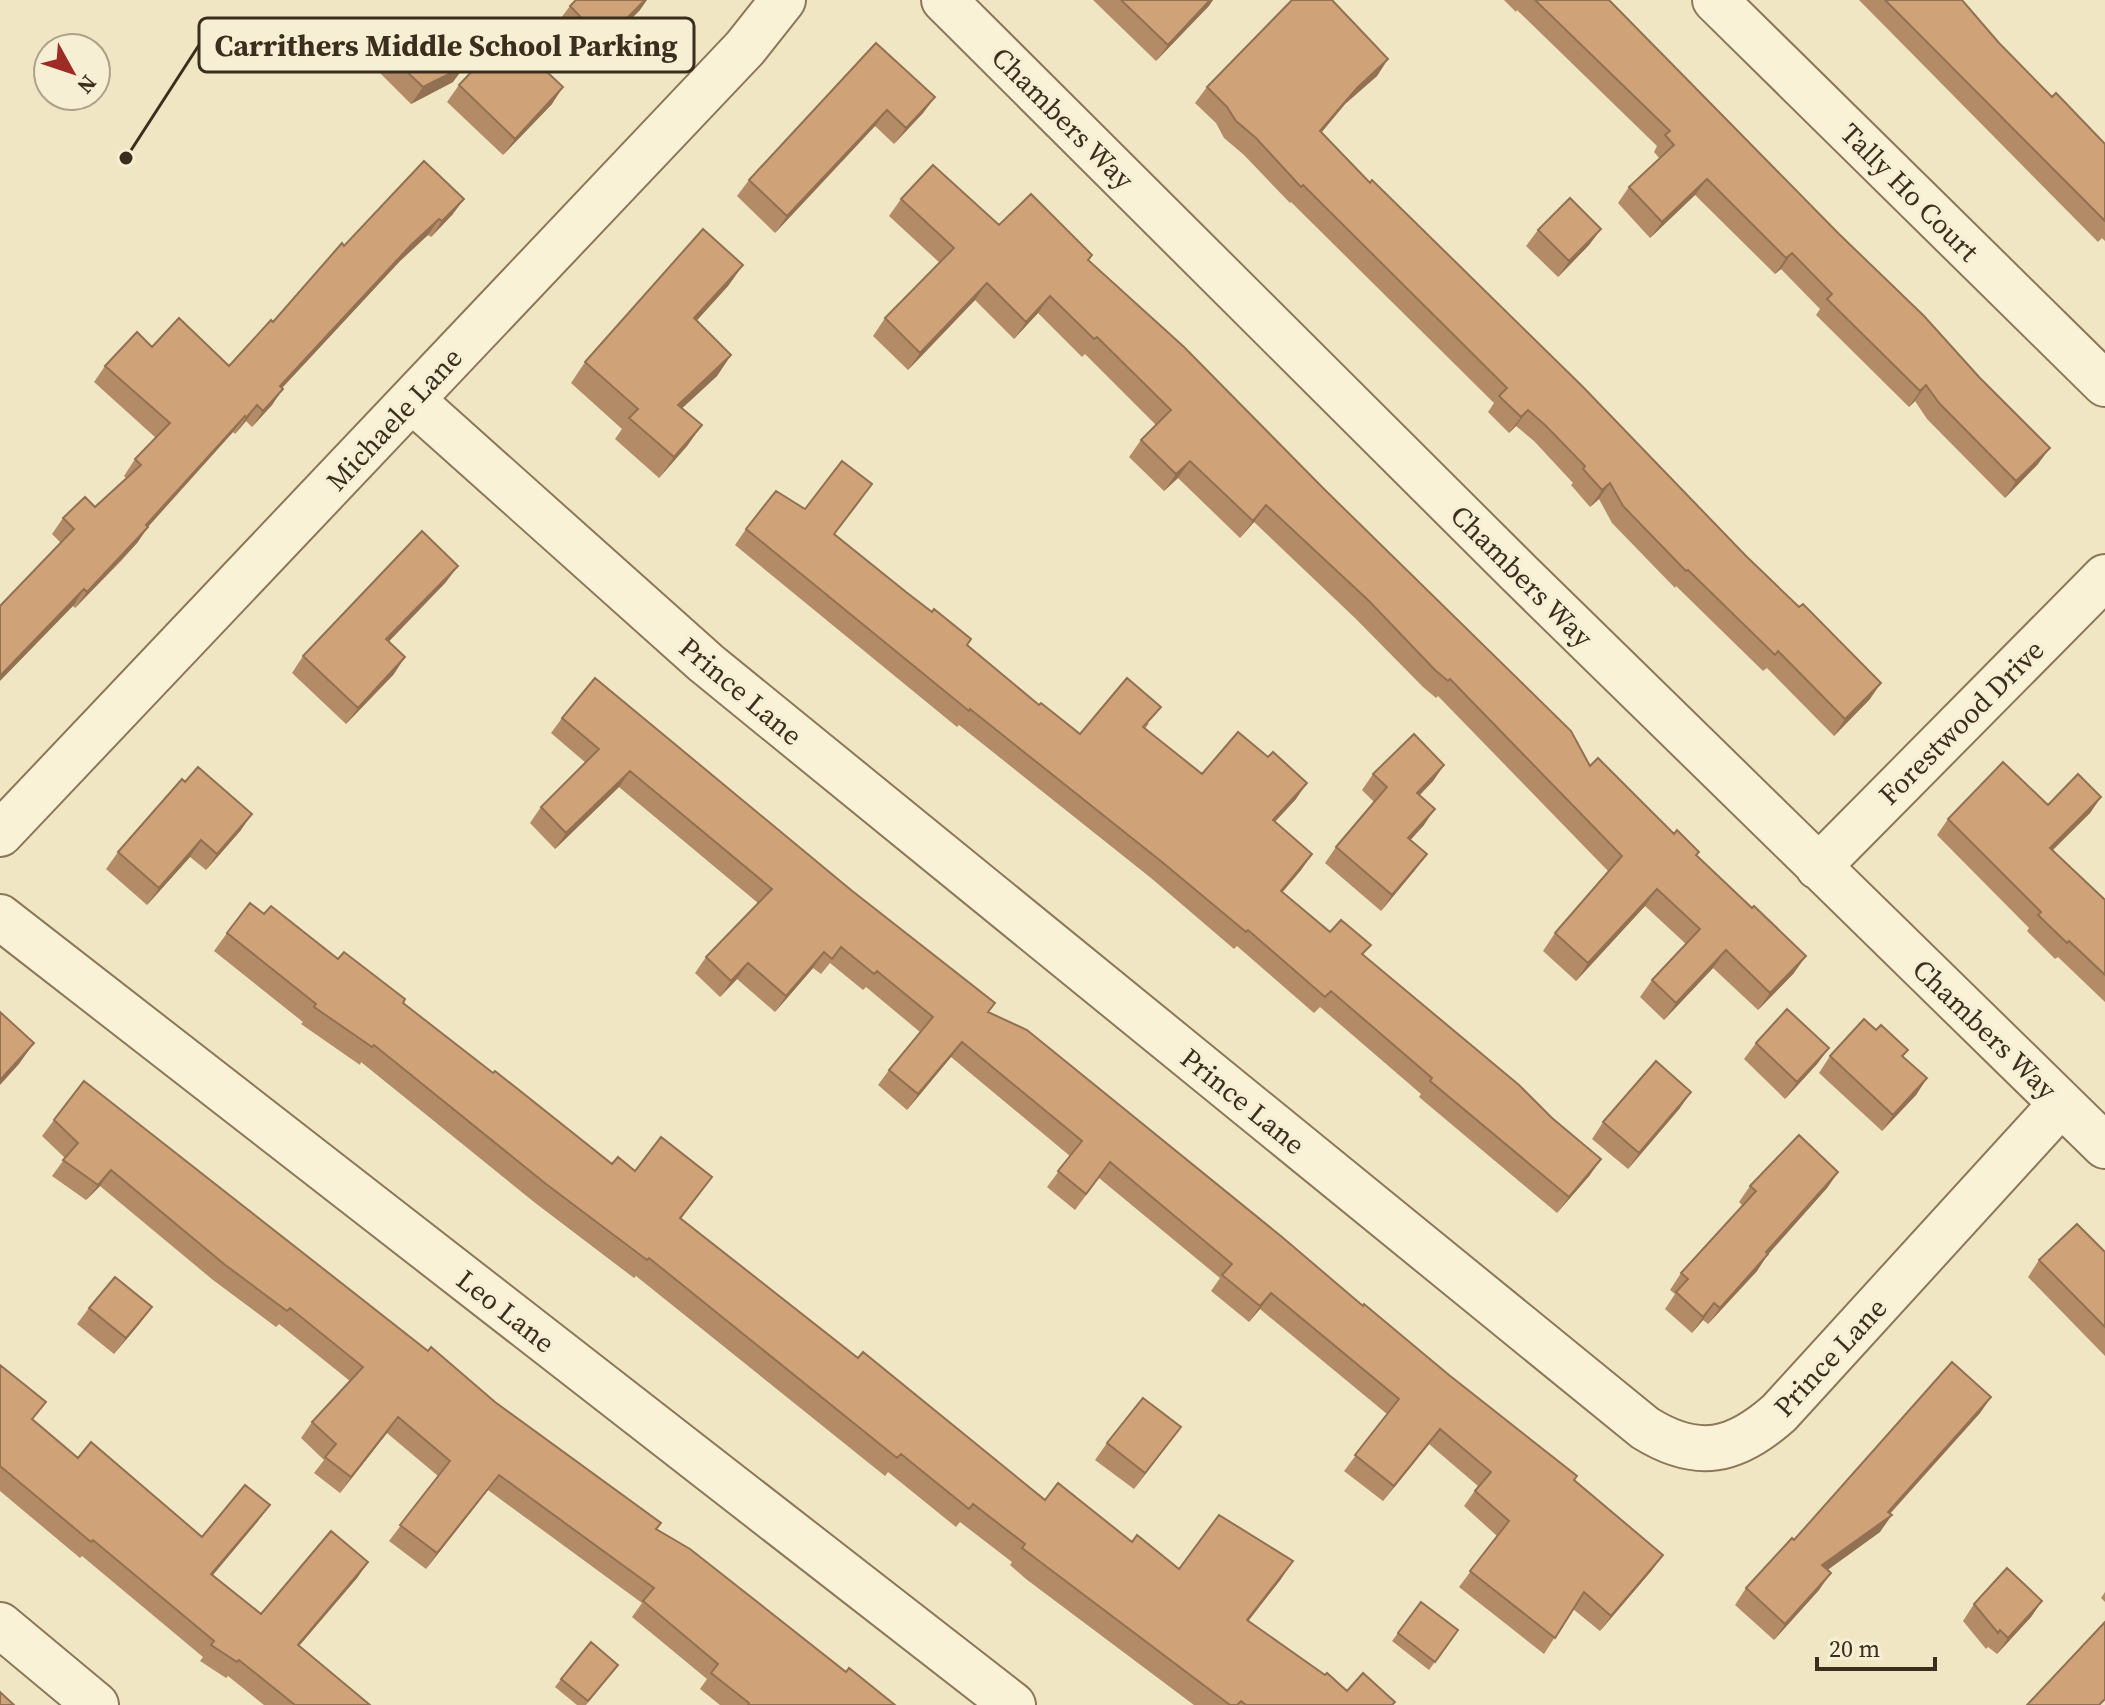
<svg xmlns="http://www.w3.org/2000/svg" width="2105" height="1705" font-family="'Source Serif 4',serif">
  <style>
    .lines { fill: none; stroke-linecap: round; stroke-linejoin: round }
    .minor-casing { stroke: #8c7759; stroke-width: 48 }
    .minor { stroke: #faf2d7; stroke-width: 44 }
    .wall { fill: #b38b66 }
    .shaded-wall { fill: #927153 }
    .building { fill: #d0a277; stroke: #927153; stroke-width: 2 }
    .labels { text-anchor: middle; stroke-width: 6; stroke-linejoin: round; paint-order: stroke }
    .street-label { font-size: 28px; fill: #3b2e1e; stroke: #f7efd3 }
    .leader { fill: none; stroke: #3b2e1e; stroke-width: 3 }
    .callout-dot { fill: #3b2e1e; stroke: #f7efd3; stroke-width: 3 }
    .callout { fill: #f7efd3; stroke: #3b2e1e; stroke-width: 3 }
    .callout-label { font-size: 30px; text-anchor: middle; font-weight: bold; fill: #3b2e1e }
  </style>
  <rect width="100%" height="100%" fill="#f0e6c3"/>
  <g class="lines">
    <!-- minor casing -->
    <g class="minor-casing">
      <path id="minor" d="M944 0 1519 573 2105 1146
        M1715 0 2105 384
        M412 400 706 663 1645 1428C1698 1461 1735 1452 1779 1413L2061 1104
        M0 834 745 48 783 0
        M1818 867 2105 577
        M0 917 1013 1705
        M0 1625 96 1705"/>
    </g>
    <!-- minor -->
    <use href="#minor" class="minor"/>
  </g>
  <!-- wall -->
  <path class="wall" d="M1093 0H1213L1156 61Z
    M1504 0H1609L2038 464 2005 498 1927 419 1915 401 1909 407 1816 315 1820 309 1781 269 1775 274 1695 195 1650 238 1618 203 1629 187 1660 159 1654 152 1657 146 1517 10 1516 12Z
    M1859 0H1962L1999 43 2052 97 2105 144V241L2102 238 2098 242Z
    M570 6 640 10 593 57 558 22Z
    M876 43 935 97 923 113 894 144 875 126 775 233 737 196 749 180Z
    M385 51 453 82 411 104 374 67Z
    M1388 59 1377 76 1345 104 1322 132 1870 699 1834 736 1767 668 1763 671 1676 586 1675 588 1612 523 1599 499 1590 507 1571 485 1573 483 1534 441 1516 426 1509 433 1488 412 1494 403 1291 202 1290 203 1244 155 1224 138 1216 123 1195 103 1207 87Z
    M459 85 552 104 503 155 447 102Z
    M464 199 452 215 431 237 428 235 400 261 282 388 272 405 252 427 246 421 235 434 233 432 148 527 137 543 122 560 75 608 73 606 61 543 52 534 63 518 95 507 126 478 124 476 135 459 156 438 94 382 105 366 152 347 229 366 273 322 344 246Z
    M901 199 999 225 1089 260 1590 766 1674 834 1696 856 1794 973 1758 1010 1713 968 1664 1020 1640 997 1652 980 1686 944 1645 906 1576 981 1543 951 1555 933 1609 872 1438 696 1436 698 1423 687 1356 619 1254 522 1240 538 1178 478 1164 491 1129 457 1141 440 1156 425 1085 354 1082 357 1038 313 1014 339 975 300 908 370 873 336 885 318 940 263 889 216Z
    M1601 229 1589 245 1558 277 1526 246 1538 230Z
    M743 265 728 286 697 320 731 355 717 376 682 408 702 425 687 446 659 478 615 439 622 429 571 383 585 362Z
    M861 500 835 534 1039 705 1080 734 1149 723 1145 729 1202 774 1296 799 1275 822 1312 854 1301 870 1282 892 1330 932 1364 955 1590 1175 1557 1213 1419 1097 1421 1094 1320 1007 1314 1013 1237 946 1234 949 1151 878 959 725 957 727 735 545 746 529 805 509Z
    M446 582 388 642 394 674 346 724 292 673 303 656Z
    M562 718 851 890 995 1003 988 1012 1363 1306 1574 1480 1652 1570 1600 1631 1573 1609 1544 1654 1459 1587 1497 1536 1464 1506 1478 1486 1429 1444 1383 1501 1344 1471 1387 1414 1260 1309 1249 1322 1211 1291 1220 1278 1099 1178 1075 1210 1047 1187 1070 1156 951 1057 907 1110 878 1085 889 1070 920 1032 866 987 863 990 830 963 821 974 813 968 775 1012 737 979 720 997 695 973 706 957 758 903 619 787 555 849 530 823 541 807 586 763 551 733Z
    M1444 765 1433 781 1420 795 1424 825 1410 840 1415 870 1381 911 1325 863 1336 847 1374 802 1362 790 1373 774Z
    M2101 797 2090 813 2052 850 2105 900V1002L2058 957 2055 959 2027 931 2029 928 1937 835 1948 819Z
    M241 830 206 870 190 857 147 905 106 869 118 852Z
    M264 914 338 959 403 1003 612 1164 635 1171 712 1177 681 1219 858 1358 1045 1500 1132 1542 1179 1569 1281 1579 1248 1621 1347 1691 1393 1705H1194L1026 1579 1010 1565 1012 1562 960 1522 956 1527 888 1472 885 1476 636 1276 634 1278 534 1202 361 1062 360 1065 301 1024 303 1022 214 951 227 933Z
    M1876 1030 1908 1050 1903 1057 1927 1078 1916 1095 1882 1131 1819 1073 1830 1056Z
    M1756 1043 1829 1048 1817 1064 1785 1099 1744 1059Z
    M1680 1108 1628 1169 1592 1139 1603 1122Z
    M54 1120 428 1351 656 1529 846 1672 895 1705H720L700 1689 707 1679 632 1617 642 1603 488 1490 426 1569 389 1541 438 1476 387 1433 340 1493 314 1473 324 1460 301 1438 312 1422 350 1381 279 1324 276 1327 213 1280 100 1186 86 1200 52 1176 65 1158 42 1136Z
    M1838 1172 1827 1188 1768 1254 1757 1271 1708 1324 1703 1320 1692 1333 1665 1309 1675 1294 1670 1290 1681 1273 1743 1206 1739 1202 1750 1186Z
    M2105 1252V1356L2028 1277 2039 1260Z
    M89 1308 140 1323 114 1354 77 1324Z
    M0 1365 33 1420 78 1458 202 1537 258 1521 213 1575 261 1614 368 1562 357 1578 299 1646 370 1705H264L228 1676 226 1678 200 1661 203 1657 82 1556 80 1558 0 1491Z
    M1991 1397 1980 1413 1890 1514 1880 1532 1827 1570 1819 1590 1774 1640 1735 1605 1746 1588 1794 1540Z
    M1107 1443H1169L1134 1489 1095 1460Z
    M2105 1592V1602L2101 1598Z
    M2042 1601 2031 1617 1997 1654 1988 1647 1986 1649 1963 1621 1974 1604Z
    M1421 1602 1458 1630 1429 1670 1392 1641Z
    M618 1665 586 1705H577L555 1687 561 1679Z"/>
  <!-- shaded-wall -->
  <path class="shaded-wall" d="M645 0H647L640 10 593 57 604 41Z
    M1210 0H1213L1209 6 1156 61 1168 45Z
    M1388 59 1377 76 1345 104 1309 147 1320 131 1357 88Z
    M465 66 453 82 411 104 423 87Z
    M563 87 552 104 503 155 515 139Z
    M935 97 923 113 894 144 906 128Z
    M887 110 875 126 775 233 787 216Z
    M1707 179 1695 195 1650 238 1662 222Z
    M464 199 452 215 431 237 442 221Z
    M439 219 428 235 400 261 269 402 280 386 411 245Z
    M1601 229 1589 245 1558 277 1569 261Z
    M1792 253 1781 269 1775 274 1786 258Z
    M743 265 728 286 680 339 694 318Z
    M987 283 975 300 908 370 920 353Z
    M1050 296 1038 313 1014 339 1026 322Z
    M731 355 717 376 663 426 678 405Z
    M1926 385 1915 401 1909 407 1920 391Z
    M283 389 272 405 252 427 263 411Z
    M257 405 246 421 235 434 246 418Z
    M1528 410 1516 426 1509 433 1521 417Z
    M245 416 233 432 135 541 146 525Z
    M702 425 687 446 659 478 674 457Z
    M2050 448 2038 464 2005 498 2016 481Z
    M1190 461 1178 478 1164 491 1176 474Z
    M1610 483 1599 499 1590 507 1602 490Z
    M1266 505 1254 522 1240 538 1253 521Z
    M148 527 137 543 75 608 87 592Z
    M458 566 446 582 375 656 386 639Z
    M84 589 73 606 0 681V676Z
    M405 657 394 674 346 724 358 708Z
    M1881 683 1870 699 1834 736 1845 719Z
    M1444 765 1433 781 1406 809 1417 793Z
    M630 771 619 787 555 849 566 833Z
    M1307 783 1296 799 1261 836 1273 820Z
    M2101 797 2090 813 2039 864 2050 848Z
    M1435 809 1424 825 1397 855 1408 838Z
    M252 814 241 830 206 870 217 854Z
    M201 840 190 857 147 905 159 888Z
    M1312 854 1301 870 1270 907 1281 891Z
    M1427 854 1415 870 1381 911 1392 895Z
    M1657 889 1645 906 1576 981 1588 963Z
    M1726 950 1713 968 1664 1020 1676 1003Z
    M824 952 813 968 775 1012 786 996Z
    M1806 956 1794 973 1758 1010 1770 993Z
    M748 963 737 979 720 997 731 981Z
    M962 1042 951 1057 907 1110 918 1094Z
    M34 1043 19 1064 0 1085V1080Z
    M1829 1048 1817 1064 1785 1099 1797 1082Z
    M1927 1078 1916 1095 1882 1131 1893 1115Z
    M1691 1092 1680 1108 1628 1169 1639 1153Z
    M1601 1159 1590 1175 1557 1213 1569 1197Z
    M111 1170 100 1186 86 1200 98 1185Z
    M1838 1172 1827 1188 1755 1269 1766 1252Z
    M712 1177 699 1195 667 1236 680 1218Z
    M1768 1254 1757 1271 1708 1324 1720 1308Z
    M1271 1293 1260 1309 1249 1322 1260 1306Z
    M1714 1303 1703 1320 1692 1333 1703 1317Z
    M152 1307 140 1323 114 1354 126 1338Z
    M1991 1397 1980 1413 1882 1522 1892 1515 1880 1532 1811 1582 1822 1565 1888 1512Z
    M398 1417 387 1433 340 1493 351 1477Z
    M1181 1427 1169 1443 1134 1489 1145 1473Z
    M1440 1429 1429 1444 1383 1501 1394 1486Z
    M499 1475 488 1490 426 1569 437 1553Z
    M270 1505 258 1521 200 1590 211 1574Z
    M1663 1555 1652 1570 1600 1631 1611 1616Z
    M1293 1561 1281 1579 1235 1638 1247 1620Z
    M368 1562 357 1578 286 1661 298 1645Z
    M1831 1573 1819 1590 1774 1640 1785 1624Z
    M2042 1601 2031 1617 1997 1654 2008 1638Z"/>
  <!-- building -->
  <path class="building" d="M576 0H645L604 41 570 6Z
    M1121 0H1210L1168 45Z
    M1292 0H1332L1388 59 1357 88 1320 131 1370 183 1372 180 1583 387 1746 556 1799 607 1803 604 1881 683 1845 719 1778 651 1775 655 1688 570 1686 571 1623 506 1610 483 1602 490 1583 469 1585 466 1545 425 1528 410 1521 417 1499 396 1507 388 1303 185 1301 187 1256 138 1236 121 1227 107 1207 87Z
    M1535 0H1609L1839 234 1924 316 1979 377 2050 448 2016 481 1939 403 1926 385 1920 391 1827 299 1832 294 1792 253 1786 258 1707 179 1662 222 1629 187 1674 145 1665 135 1670 131Z
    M1885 0H1962L1999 43 2052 97 2056 93 2105 144V221Z
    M417 18 465 66 423 87 385 51Z
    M507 34 563 87 515 139 459 85Z
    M876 43 935 97 906 128 887 110 787 216 749 180Z
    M424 161 464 199 442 221 439 219 411 245 280 386 283 389 263 411 257 405 246 418 245 416 146 525 148 527 133 543 87 592 84 589 0 676V606L74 529 63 518 85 497 95 507 141 465 135 459 170 423 105 366 137 332 152 347 179 318 229 366 271 320 273 322 342 243 344 246Z
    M933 165 999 225 1031 194 1092 255 1088 260 1184 347 1324 489 1571 731 1590 766 1598 758 1674 834 1677 830 1699 852 1696 855 1752 908 1754 906 1806 956 1770 993 1726 950 1676 1003 1652 980 1700 929 1657 889 1588 963 1555 933 1622 856 1450 679 1448 681 1435 670 1369 601 1266 505 1253 521 1190 461 1176 474 1141 440 1171 410 1097 337 1094 339 1050 296 1026 322 987 283 920 353 885 318 954 248 901 199Z
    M1570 198 1601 229 1569 261 1538 230Z
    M703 229 743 265 694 318 731 355 678 405 702 425 674 457 629 418 638 409 585 362Z
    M842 461 872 484 834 534 906 592 932 612 934 609 971 639 967 645 1039 705 1041 703 1080 734 1127 678 1161 707 1143 727 1202 774 1238 732 1268 757 1273 752 1307 783 1273 820 1312 854 1281 891 1330 932 1341 920 1371 945 1362 954 1519 1085 1552 1118 1601 1159 1569 1197 1430 1081 1432 1078 1331 991 1325 997 1248 930 1246 932 1162 862 970 709 969 711 746 529 776 491 805 509Z
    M422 531 458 566 386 639 405 657 358 708 303 656Z
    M595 678 851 890 995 1003 988 1012 1027 1030 1282 1237 1363 1306 1364 1304 1449 1375 1577 1476 1574 1480 1663 1555 1611 1616 1584 1592 1555 1638 1470 1571 1509 1521 1475 1491 1491 1472 1440 1429 1394 1486 1355 1455 1399 1399 1271 1293 1260 1306 1222 1275 1232 1264 1110 1162 1086 1194 1058 1171 1082 1141 962 1042 918 1094 889 1070 933 1017 877 971 874 974 841 947 832 959 824 952 786 996 748 963 731 981 706 957 772 889 630 771 566 833 541 807 599 749 562 718Z
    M1414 734 1444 765 1417 793 1435 809 1408 838 1427 854 1392 895 1336 847 1387 787 1373 774Z
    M2003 762 2048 805 2078 774 2101 797 2050 848 2105 900V975L2069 941 2067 943 2038 915 2041 912 1948 819Z
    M198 767 252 814 217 854 201 840 159 888 118 852 182 779 185 782Z
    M250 903 264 914 271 906 338 959 344 952 405 999 403 1003 493 1073 495 1071 612 1164 618 1157 635 1171 661 1137 712 1177 680 1218 858 1358 863 1352 1045 1500 1058 1483 1132 1542 1137 1535 1179 1569 1219 1515 1293 1561 1247 1620 1325 1675 1327 1673 1347 1691 1363 1673 1395 1702 1392 1705H1246L1241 1701 1237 1705H1230L1039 1561 1022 1548 1025 1544 973 1504 969 1509 901 1454 897 1458 649 1258 647 1260 546 1184 374 1045 372 1047 314 1007 316 1004 227 933Z
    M1787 1009 1829 1048 1797 1082 1756 1043Z
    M0 1012 34 1043 0 1080Z
    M1864 1019 1876 1030 1881 1025 1908 1050 1902 1056 1927 1078 1893 1115 1830 1056Z
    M1656 1061 1691 1092 1639 1153 1603 1122Z
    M84 1081 428 1351 431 1347 495 1402 661 1523 656 1529 690 1549 846 1672 849 1668 895 1705H748L749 1703 711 1673 718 1664 643 1601 654 1588 499 1475 437 1553 400 1525 450 1461 398 1417 351 1477 325 1457 336 1444 312 1422 363 1367 290 1308 287 1311 224 1264 111 1170 98 1185 63 1160 78 1143 54 1120Z
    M1799 1135 1838 1172 1766 1252 1768 1254 1720 1308 1714 1303 1703 1317 1676 1292 1688 1279 1681 1273 1756 1191 1750 1186Z
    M2077 1224 2105 1252V1327L2039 1260Z
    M115 1277 152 1307 126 1338 89 1308Z
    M1952 1362 1991 1397 1888 1512 1892 1515 1822 1565 1831 1573 1785 1624 1746 1588 1792 1538 1794 1540Z
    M0 1365 46 1402 32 1419 78 1458 91 1442 202 1537 245 1485 270 1505 211 1574 261 1614 331 1531 368 1562 298 1645 370 1705H295L239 1660 237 1662 211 1645 214 1641 93 1540 91 1542 0 1466Z
    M1143 1398 1181 1427 1145 1473 1107 1443Z
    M2007 1568 2042 1601 2008 1638 2000 1630 1998 1633 1974 1604Z
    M1421 1602 1458 1630 1435 1662 1398 1633Z
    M2105 1622V1699L2099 1705H2027Z
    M591 1642 618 1665 588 1701 561 1679Z
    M0 1692 14 1705H0Z"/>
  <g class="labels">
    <!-- street labels -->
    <g class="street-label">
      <text transform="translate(1063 118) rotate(45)" y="10">Chambers Way</text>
      <text transform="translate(1910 192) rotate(45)" y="10">Tally Ho Court</text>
      <text transform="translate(394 419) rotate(-47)" y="10">Michaele Lane</text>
      <text transform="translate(1522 576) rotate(45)" y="10">Chambers Way</text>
      <text transform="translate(741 691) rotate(40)" y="10">Prince Lane</text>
      <text transform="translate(1961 722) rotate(-45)" y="10">Forestwood Drive</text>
      <text transform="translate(1985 1029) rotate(44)" y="10">Chambers Way</text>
      <text transform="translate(1243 1101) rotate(39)" y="10">Prince Lane</text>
      <text transform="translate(506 1311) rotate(38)" y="10">Leo Lane</text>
      <text transform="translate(1830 1357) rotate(-47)" y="10">Prince Lane</text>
    </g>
  </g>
  <!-- callouts -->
  <path class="leader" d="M126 158L199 45"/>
  <circle class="callout-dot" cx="126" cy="158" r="8"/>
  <rect class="callout" x="199" y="18" width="495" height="54" rx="8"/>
  <g class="callout-label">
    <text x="446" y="56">Carrithers Middle School Parking</text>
  </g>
  <!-- north arrow -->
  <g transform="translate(72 72) rotate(130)"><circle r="38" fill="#f7efd3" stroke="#aca28b" stroke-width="2"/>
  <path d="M0-6L14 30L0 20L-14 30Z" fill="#9e2c26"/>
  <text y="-12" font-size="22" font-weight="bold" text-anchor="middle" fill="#3b2e1e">N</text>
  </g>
  <!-- scale -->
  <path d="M1817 1657v12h118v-12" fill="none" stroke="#3b2e1e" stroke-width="4"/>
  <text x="1829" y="1657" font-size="24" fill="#3b2e1e" stroke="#f7efd3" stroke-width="6" paint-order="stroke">20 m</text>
</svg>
